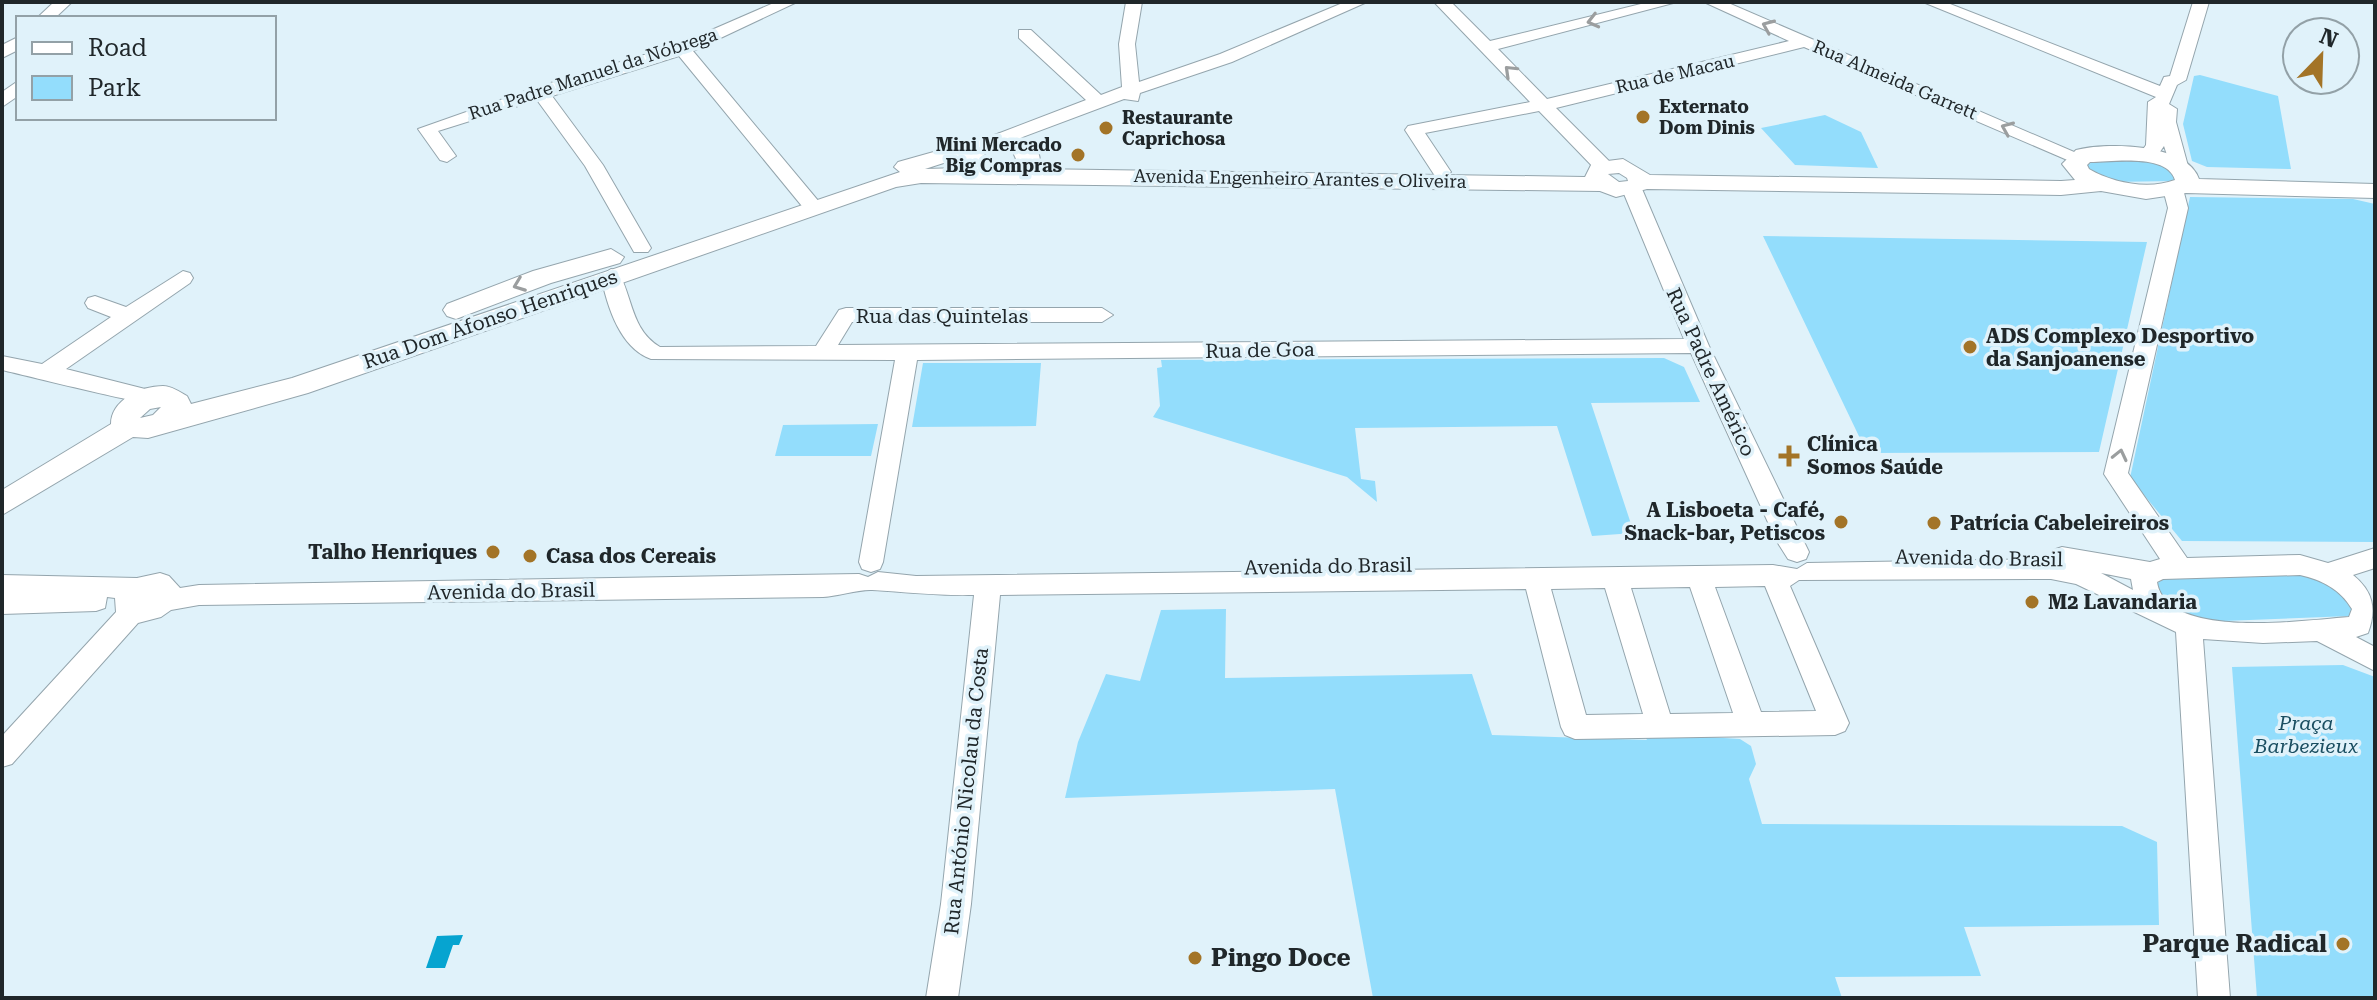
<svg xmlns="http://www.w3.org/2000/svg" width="2377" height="1000" font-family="'Roboto Serif',serif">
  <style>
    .green { fill: #93ddfc }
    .water { fill: #06a4d0 }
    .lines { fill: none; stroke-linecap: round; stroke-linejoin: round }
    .minor-casing { stroke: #94a5ad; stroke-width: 2 }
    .major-casing { stroke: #94a5ad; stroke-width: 2 }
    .minor { fill: #fff; fill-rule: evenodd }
    .major { fill: #fff; fill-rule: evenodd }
    .oneway { stroke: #9b9e9f }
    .poi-dot { fill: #a37427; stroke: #e0f2fa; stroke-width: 3 }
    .labels { text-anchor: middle; stroke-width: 7; stroke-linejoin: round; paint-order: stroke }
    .far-street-label { font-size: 18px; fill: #20272a; stroke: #e0f2fa }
    .far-poi-label { font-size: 18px; font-weight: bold; fill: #20272a; stroke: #e0f2fa; text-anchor: start }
    .street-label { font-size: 20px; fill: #20272a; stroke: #e0f2fa }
    .poi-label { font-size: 20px; font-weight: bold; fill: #20272a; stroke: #e0f2fa; text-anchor: start }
    .park-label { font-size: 20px; font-style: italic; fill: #1a4e61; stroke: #e0f2fa }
    .near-poi-label { font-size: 24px; font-weight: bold; fill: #20272a; stroke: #e0f2fa; text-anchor: end }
  </style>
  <rect width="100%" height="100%" fill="#e0f2fa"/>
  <!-- green -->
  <path class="green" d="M2200 75 2278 96 2291 169 2207 167 2192 161 2183 124 2194 76Z
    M1825 115 1861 132 1878 168 1795 165 1761 128Z
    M2096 161H2151L2175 171V181L2111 182 2091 175 2086 165Z
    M2190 197 2353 199 2375 204V542L2182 541 2130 478Z
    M1763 236 2147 242 2099 452 1867 453Z
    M1664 358 1684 367 1700 402 1591 403 1634 533 1592 536 1557 426 1355 428 1361 479 1375 481 1377 502 1347 477 1153 417 1160 406 1157 368 1162 367 1161 360Z
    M923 363H1041L1036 426 912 427Z
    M878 424 871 456H775L783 425Z
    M2308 574 2328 580 2354 605 2350 616 2198 622 2169 610 2156 584 2167 577Z
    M1226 609 1225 678 1472 674 1492 735 1647 740 1643 733 1740 739 1751 746 1756 764 1749 779 1762 824 2122 826 2157 842 2159 925 1964 927 1981 976 1835 977 1842 998H1373L1335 789 1065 798 1078 742 1106 674 1140 681 1161 610Z
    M2343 665 2375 677V998H2257L2232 667Z"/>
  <!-- water -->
  <path class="water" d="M463 935 459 945H453L445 968H426L437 936Z"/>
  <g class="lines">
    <!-- minor casing -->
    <g class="minor-casing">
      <path id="minor" d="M54 2H72L55 18H37Z
        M776 2H797L693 51 820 203 823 207 820 211H806L679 56 552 96 603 165 651 248 648 252H634L585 166 537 100 438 131 456 156 447 162 440 160 418 129 534 88 677 45Z
        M1126 2H1142L1135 44 1139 82 1220 54 1345 2H1367L1232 62 1140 93 1138 101 1124 99 1004 144H992V136L1086 100 1019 38V30H1031L1101 95 1122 87 1119 44Z
        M1434 2H1451L1490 41 1649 2H1677L1498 49 1547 99 1789 41 1704 2H1726L2088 158 2079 164 2072 162 1804 47 1556 108 1611 163V171H1597L1539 111 1425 133 1451 172 1442 178 1435 176 1405 130 1408 126 1530 102Z
        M1923 2H1945L2160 86 2164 77 2170 76 2193 2H2209L2186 80 2177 85 2169 104 2177 109 2176 122 2188 166 2179 172 2172 170 2164 146 2155 159 2148 161 2139 155 2146 145 2148 102 2156 97Z
        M18 37V50L2 58V45Z
        M18 81V96L2 107V92Z
        M1632 183 1642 189 1709 346 1809 552 1806 559 1797 562 1788 559 1776 540 1691 353 917 360 883 562 880 569 871 572 862 569 859 562 895 360 651 359C620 348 607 306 601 276L611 269 618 271C633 298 631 330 660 347L816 346 839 310 846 308H1102L1113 315 1102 322H852L838 345 1684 339 1622 189Z
        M2173 183 2183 189 2188 208 2128 473 2187 558 2300 555 2328 563 2375 548V568L2353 575C2373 591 2377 609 2368 633L2356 637 2375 647V671L2317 641 2263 643 2203 639 2230 998H2198L2176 632 2076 584 2051 579 1799 580 1790 586 1849 723 1845 731 1835 735 1575 739 1565 735 1561 727 1526 589 1000 595 971 904 958 998H926L941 904 974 595C939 596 906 592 872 590 860 589 838 596 823 597L199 605 171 610 161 617 138 623 12 764 2 767V736L116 612 115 598 107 597 105 608 96 611 2 614V575L137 578 160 573 169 576 180 588 199 585 859 574 868 577 878 572 916 576 1773 565 1797 569 1807 563 2051 559 2053 550 2062 547 2150 562 2160 559 2104 474 2168 208 2163 189ZM2101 573 2131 579 2133 590ZM2300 575C2322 580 2340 589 2352 609L2349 617C2305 620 2166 641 2157 582L2163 579ZM1765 586 1816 711 1761 712 1715 587ZM1690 587 1733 713 1670 714 1631 588ZM1605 588 1643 714 1586 715 1551 589Z
        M183 271 190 273 193 278 190 283 66 369 157 392 160 398 157 404C147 406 24 375 2 370V356L42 364 111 317 88 308 85 303 88 298 95 296 126 307Z"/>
    </g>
    <!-- major casing -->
    <g class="major-casing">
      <path id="major" d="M1001 133C1019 135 1039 140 1040 161L1033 169 1585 177 1592 163 1623 159 1650 175 2061 181 2075 180 2062 164 2076 150C2107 142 2187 143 2199 179L2375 184V198L2186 193 2146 199 2101 191 2061 195 1647 189 1616 197 1600 191 921 183 896 187 308 393 148 438 133 437 2 515V490L111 424C111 400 141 386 163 386 171 386 180 392 187 396L191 404 292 378 900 172 894 167 898 162ZM994 147 1012 150 1016 159 1002 168H989L980 158ZM956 159 960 168 925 169ZM2090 162C2112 162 2167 153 2175 180 2148 190 2113 183 2089 169L2087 165ZM1619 173 1627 178 1628 181 1619 182 1608 174ZM161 407 153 415 140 418 150 409Z
        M611 249 624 257 620 263 551 283 456 319 447 316 443 310 447 304 533 271Z"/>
    </g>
    <!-- minor -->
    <use href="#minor" class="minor"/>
    <!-- major -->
    <use href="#major" class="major"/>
  </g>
  <!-- one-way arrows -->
  <defs><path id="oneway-chevron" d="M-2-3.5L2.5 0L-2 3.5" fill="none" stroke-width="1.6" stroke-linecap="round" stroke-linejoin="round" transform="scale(2)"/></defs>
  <g class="oneway">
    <use href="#oneway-chevron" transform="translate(1593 21) rotate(166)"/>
    <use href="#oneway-chevron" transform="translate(1768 26) rotate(-157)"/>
    <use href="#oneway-chevron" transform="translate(1510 71) rotate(-136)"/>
    <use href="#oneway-chevron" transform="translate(2007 128) rotate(-157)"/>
    <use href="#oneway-chevron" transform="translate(519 285) rotate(159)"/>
    <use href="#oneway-chevron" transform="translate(2120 455) rotate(-77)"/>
  </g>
  <!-- markers -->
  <g class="poi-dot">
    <circle cx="1643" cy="117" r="8"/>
    <circle cx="1106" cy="128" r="8"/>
    <circle cx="1078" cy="155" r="8"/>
    <circle cx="1970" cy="347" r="8"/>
    <path d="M1785 444h8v8h8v8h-8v8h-8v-8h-8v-8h8z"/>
    <circle cx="1841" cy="522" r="8"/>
    <circle cx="1934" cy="523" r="8"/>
    <circle cx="493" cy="552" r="8"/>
    <circle cx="530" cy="556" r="8"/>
    <circle cx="2032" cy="602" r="8"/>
    <circle cx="2343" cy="944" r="8"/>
    <circle cx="1195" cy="958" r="8"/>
  </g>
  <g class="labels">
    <!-- far-street labels -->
    <g class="far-street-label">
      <text transform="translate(593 74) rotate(-18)" y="6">Rua Padre Manuel da Nóbrega</text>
      <text transform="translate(1675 74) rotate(-13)" y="6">Rua de Macau</text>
      <text transform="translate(1895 80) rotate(23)" y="6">Rua Almeida Garrett</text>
      <text transform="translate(1300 179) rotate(1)" y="6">Avenida Engenheiro Arantes e Oliveira</text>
    </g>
    <!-- far-poi labels -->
    <g class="far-poi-label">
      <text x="1659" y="113">Externato<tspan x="1659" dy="21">Dom Dinis</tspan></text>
      <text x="1122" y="124">Restaurante<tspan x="1122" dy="21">Caprichosa</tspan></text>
      <text x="1062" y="151" text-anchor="end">Mini Mercado<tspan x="1062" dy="21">Big Compras</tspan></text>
    </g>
    <!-- street labels -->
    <g class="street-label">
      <text x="942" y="323">Rua das Quintelas</text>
      <text transform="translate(490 319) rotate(-19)" y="7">Rua Dom Afonso Henriques</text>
      <text transform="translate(1260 350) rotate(-1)" y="7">Rua de Goa</text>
      <text transform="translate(1711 372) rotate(65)" y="7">Rua Padre Américo</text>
      <text transform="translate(1979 558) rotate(1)" y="7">Avenida do Brasil</text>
      <text transform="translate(1328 566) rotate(-1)" y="7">Avenida do Brasil</text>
      <text transform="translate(511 591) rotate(-1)" y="7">Avenida do Brasil</text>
      <text transform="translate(966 791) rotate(-84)" y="7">Rua António Nicolau da Costa</text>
    </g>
    <!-- poi labels -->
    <g class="poi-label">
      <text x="1986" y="343">ADS Complexo Desportivo<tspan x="1986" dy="23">da Sanjoanense</tspan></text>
      <text x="1807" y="451">Clínica<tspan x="1807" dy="23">Somos Saúde</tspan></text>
      <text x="1825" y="517" text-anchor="end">A Lisboeta - Café,<tspan x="1825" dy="23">Snack-bar, Petiscos</tspan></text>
      <text x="1950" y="530">Patrícia Cabeleireiros</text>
      <text x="477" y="559" text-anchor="end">Talho Henriques</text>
      <text x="546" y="563">Casa dos Cereais</text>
      <text x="2048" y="609">M2 Lavandaria</text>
    </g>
    <!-- park labels -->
    <g class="park-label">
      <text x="2306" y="730">Praça<tspan x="2306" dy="23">Barbezieux</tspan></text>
    </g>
    <!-- near-poi labels -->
    <g class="near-poi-label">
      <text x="2327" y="952">Parque Radical</text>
      <text x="1211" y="966" text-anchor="start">Pingo Doce</text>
    </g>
  </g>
  <!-- border -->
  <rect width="2377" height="1000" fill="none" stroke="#20272a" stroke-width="8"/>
  <!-- legend -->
  <rect x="16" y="16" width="260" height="104" fill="#e0f2fa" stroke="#93a1a7" stroke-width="2"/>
  <rect x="32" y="42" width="40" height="12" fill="#ffffff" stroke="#93a1a7" stroke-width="2"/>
  <text x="88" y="56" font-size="24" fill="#20272a">Road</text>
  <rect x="32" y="76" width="40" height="24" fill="#93ddfc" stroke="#93a1a7" stroke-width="2"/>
  <text x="88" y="96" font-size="24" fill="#20272a">Park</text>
  <!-- north arrow -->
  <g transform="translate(2321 56) rotate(23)"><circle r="38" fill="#e0f2fa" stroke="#93a1a7" stroke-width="2"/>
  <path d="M0-6L14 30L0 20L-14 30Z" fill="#a37427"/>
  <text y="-12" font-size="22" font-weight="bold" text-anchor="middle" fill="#20272a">N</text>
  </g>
</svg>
